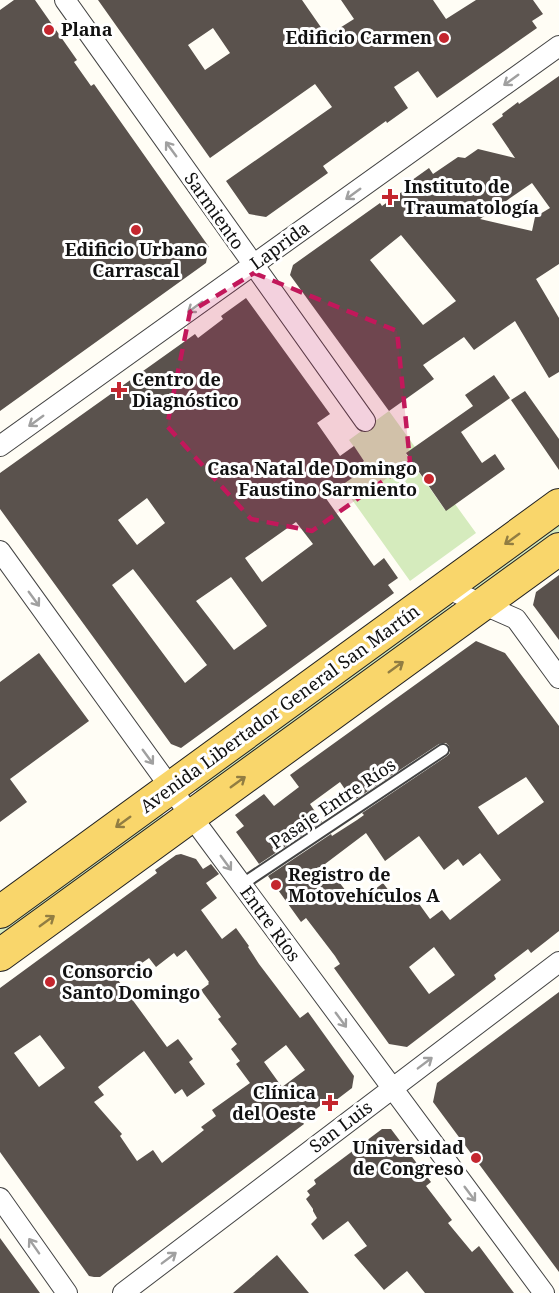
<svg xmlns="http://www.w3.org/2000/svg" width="559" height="1293" font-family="'Noto Serif',serif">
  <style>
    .green { fill: #d5ebbd }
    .building { fill: #5a524d; fill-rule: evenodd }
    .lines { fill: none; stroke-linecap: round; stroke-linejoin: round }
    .lane-casing { stroke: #444; stroke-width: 14 }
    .street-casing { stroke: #444; stroke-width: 22 }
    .primary-casing { stroke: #222; stroke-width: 34 }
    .lane { stroke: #fff; stroke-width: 10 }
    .street { stroke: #fff; stroke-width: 20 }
    .primary { stroke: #f9d66b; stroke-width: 32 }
    .oneway { stroke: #a0a0a0 }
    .oneway2 { stroke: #917d42 }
    .marked { fill: #c2185b; fill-opacity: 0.2; stroke: #c2185b; stroke-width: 4.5; stroke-dasharray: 12 8; stroke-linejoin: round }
    .poi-dot { fill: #c4262e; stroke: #fff; stroke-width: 2 }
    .labels { text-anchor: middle; stroke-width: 6; stroke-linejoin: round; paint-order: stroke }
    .poi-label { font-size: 18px; font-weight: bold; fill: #111; stroke: #fff; text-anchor: start }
    .street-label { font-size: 18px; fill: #111; stroke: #fff }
  </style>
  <rect width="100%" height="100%" fill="#fffdf5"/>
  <!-- green -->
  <path class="green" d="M389 411 415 447 406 454 445 510 455 504 476 533 410 581 338 480 364 461 349 440Z
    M559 518V534L479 593 472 588Z
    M450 602 454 607 198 794 194 788Z
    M159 812 163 814 164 818 0 942V925Z"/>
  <!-- building -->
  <path class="building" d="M14 0H35L77 60 74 62 91 86 94 84 209 247 206 263 0 411V10Z
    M98 0H302L327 36 354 19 341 0H433L446 19 476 0H533L543 14 532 21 537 28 437 98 418 71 394 87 408 108 387 123 386 121 323 166 328 173 266 217 249 214 226 181 332 107 315 84 210 158ZM213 28 230 53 205 70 188 45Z
    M559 76V264L536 279 559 318V372L549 378 515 321 474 350 464 337 423 365 434 379 389 411 290 275 293 265 380 203 382 206 410 186 408 183 429 168 433 174 458 157 465 158 478 149 515 158 492 124 503 116 502 114 518 102 519 104ZM532 183 550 208 535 217 532 231 480 219ZM401 235 456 301 423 325 370 260Z
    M246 298 330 414 317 423 340 456 354 446 364 461 358 466 362 471 325 497 374 566 384 558 398 578 388 585 394 593 181 748 171 744 0 509V473L195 334 198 338 223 319 221 316ZM147 498 165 523 137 545 118 520ZM296 522 313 544 262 582 245 558ZM133 569 207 665 185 683 112 585ZM231 577 267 626 234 650 196 601Z
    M494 375 510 398 461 432 482 463 495 454 505 469 446 511 406 453 473 406 465 395Z
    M525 391 559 439V470L511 400Z
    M559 575V640L533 605 536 592Z
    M476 641 505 653 559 726V931L531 953 528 949 494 975 496 979 407 1047 389 1044 334 968 340 964 335 956 306 918 301 922 268 876 331 834 332 836 357 820 364 815 362 813 447 756 450 753 449 746 446 743 439 744 353 801 340 782 310 804 322 822 259 864 236 832 244 826 235 815 264 794 274 806 299 787 290 775ZM526 777 544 802 498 835 478 807ZM366 833 385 861 419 836 444 870 458 859 463 866 480 853 501 880 450 920 442 910 430 919 412 894 399 904 383 883 356 904 325 864ZM434 947 455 975 429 994 409 967Z
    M39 653 89 721 10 779 27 802 0 822V682Z
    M181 854 196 859 203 869 211 864 219 874 206 883 217 898 201 910 222 939 236 928 249 946 248 947 259 964 300 1018 308 1012 354 1076 352 1088 327 1107 324 1103 301 1120 304 1124 100 1277H94L89 1276 0 1152V988L157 873 155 870 176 855ZM186 950 209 982 208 983 209 984 201 990 221 1017 218 1019 237 1044 231 1049 240 1061 236 1064 250 1083 212 1110 216 1116 201 1127 204 1130 162 1163 153 1150 137 1161 120 1136 122 1134 94 1102 104 1095 98 1087 144 1051 175 1094 182 1089 187 1097 205 1084 189 1062 193 1059 178 1039 167 1047 118 980 149 958 156 967 174 953 177 957ZM40 1035 65 1068 39 1087 14 1053ZM286 1045 305 1070 282 1087 264 1062Z
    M559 992V1272L433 1102 437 1083Z
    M382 1129H391L431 1182 426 1186 452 1220 448 1223 472 1252 479 1246 514 1293H425L407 1271 384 1290 354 1255 367 1246 348 1221 323 1240 311 1224 317 1218 313 1211V1209L306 1199 310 1195 307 1191 316 1184 314 1180Z
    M0 1238 40 1293H0Z
    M277 1255 309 1293H233Z"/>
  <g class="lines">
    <!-- lane casing -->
    <g class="lane-casing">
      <path id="lane" d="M241 885 443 750"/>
    </g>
    <!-- street casing -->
    <g class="street-casing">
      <path id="street" d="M65 0 365 421
        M0 446 559 46
        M0 551 191 816 544 1293
        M446 588 516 619 559 678
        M0 1198 67 1293
        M123 1293 559 962"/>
    </g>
    <!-- primary casing -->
    <g class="primary-casing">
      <path id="primary" d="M0 912 559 505
        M0 955 559 549"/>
    </g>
    <!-- lane -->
    <use href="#lane" class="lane"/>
    <!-- street -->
    <use href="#street" class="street"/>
    <!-- primary -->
    <use href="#primary" class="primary"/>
  </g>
  <!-- one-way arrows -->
  <defs><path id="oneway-shaft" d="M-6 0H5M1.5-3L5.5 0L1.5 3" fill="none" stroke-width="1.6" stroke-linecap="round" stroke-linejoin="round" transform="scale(1.5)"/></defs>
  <g class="oneway">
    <use href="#oneway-shaft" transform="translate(511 80) rotate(144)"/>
    <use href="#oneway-shaft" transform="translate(171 149) rotate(-126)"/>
    <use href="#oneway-shaft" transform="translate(353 194) rotate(144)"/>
    <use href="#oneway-shaft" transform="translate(195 307) rotate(144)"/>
    <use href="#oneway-shaft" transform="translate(36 421) rotate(144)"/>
    <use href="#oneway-shaft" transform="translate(34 599) rotate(54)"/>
    <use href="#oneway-shaft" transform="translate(148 757) rotate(54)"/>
    <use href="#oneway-shaft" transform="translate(226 863) rotate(54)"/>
    <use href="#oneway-shaft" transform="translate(341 1020) rotate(54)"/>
    <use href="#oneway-shaft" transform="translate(425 1063) rotate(-37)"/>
    <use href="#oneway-shaft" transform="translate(470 1194) rotate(53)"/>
    <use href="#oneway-shaft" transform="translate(34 1246) rotate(-125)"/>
    <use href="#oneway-shaft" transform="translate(169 1258) rotate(-37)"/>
  </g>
  <g class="oneway2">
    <use href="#oneway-shaft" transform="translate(512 539) rotate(144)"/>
    <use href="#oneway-shaft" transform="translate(396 667) rotate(-36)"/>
    <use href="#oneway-shaft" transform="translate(238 782) rotate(-36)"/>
    <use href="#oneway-shaft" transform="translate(123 822) rotate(144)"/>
    <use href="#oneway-shaft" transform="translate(47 921) rotate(-36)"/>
  </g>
  <!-- marked area -->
  <path class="marked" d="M254 273 397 331 410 462 312 531 251 519 167 426 190 312Z"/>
  <!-- markers -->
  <g class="poi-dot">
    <circle cx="49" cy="30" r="6"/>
    <circle cx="444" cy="38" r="6"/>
    <path d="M387 188h6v6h6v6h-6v6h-6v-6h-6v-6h6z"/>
    <circle cx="136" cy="230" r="6"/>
    <path d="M116 381h6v6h6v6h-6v6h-6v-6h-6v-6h6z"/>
    <circle cx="429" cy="479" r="6"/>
    <circle cx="276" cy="885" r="6"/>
    <circle cx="50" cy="982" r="6"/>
    <path d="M327 1094h6v6h6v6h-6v6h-6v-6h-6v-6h6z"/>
    <circle cx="476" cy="1158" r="6"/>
  </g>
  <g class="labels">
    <!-- poi labels -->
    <g class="poi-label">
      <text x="61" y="36">Plana</text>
      <text x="432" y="44" text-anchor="end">Edificio Carmen</text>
      <text x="404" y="193">Instituto de<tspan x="404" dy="21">Traumatología</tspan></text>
      <text x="136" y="256" text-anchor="middle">Edificio Urbano<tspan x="136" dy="21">Carrascal</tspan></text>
      <text x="132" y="386">Centro de<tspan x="132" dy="21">Diagnóstico</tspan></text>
      <text x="417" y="475" text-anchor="end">Casa Natal de Domingo<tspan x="417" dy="21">Faustino Sarmiento</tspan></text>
      <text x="288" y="881">Registro de<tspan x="288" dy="21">Motovehículos A</tspan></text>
      <text x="62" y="978">Consorcio<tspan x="62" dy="21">Santo Domingo</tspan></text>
      <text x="316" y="1099" text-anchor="end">Clínica<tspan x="316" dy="21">del Oeste</tspan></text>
      <text x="464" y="1154" text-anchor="end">Universidad<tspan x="464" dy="21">de Congreso</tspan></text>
    </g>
    <!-- street labels -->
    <g class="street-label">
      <text transform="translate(214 211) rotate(55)" y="6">Sarmiento</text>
      <text transform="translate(280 246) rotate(-36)" y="6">Laprida</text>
      <text transform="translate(280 709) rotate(-36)" y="6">Avenida Libertador General San Martín</text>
      <text transform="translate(333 804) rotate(-34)" y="6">Pasaje Entre Ríos</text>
      <text transform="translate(270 924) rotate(54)" y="6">Entre Ríos</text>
      <text transform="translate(341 1127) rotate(-37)" y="6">San Luis</text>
    </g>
  </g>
</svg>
